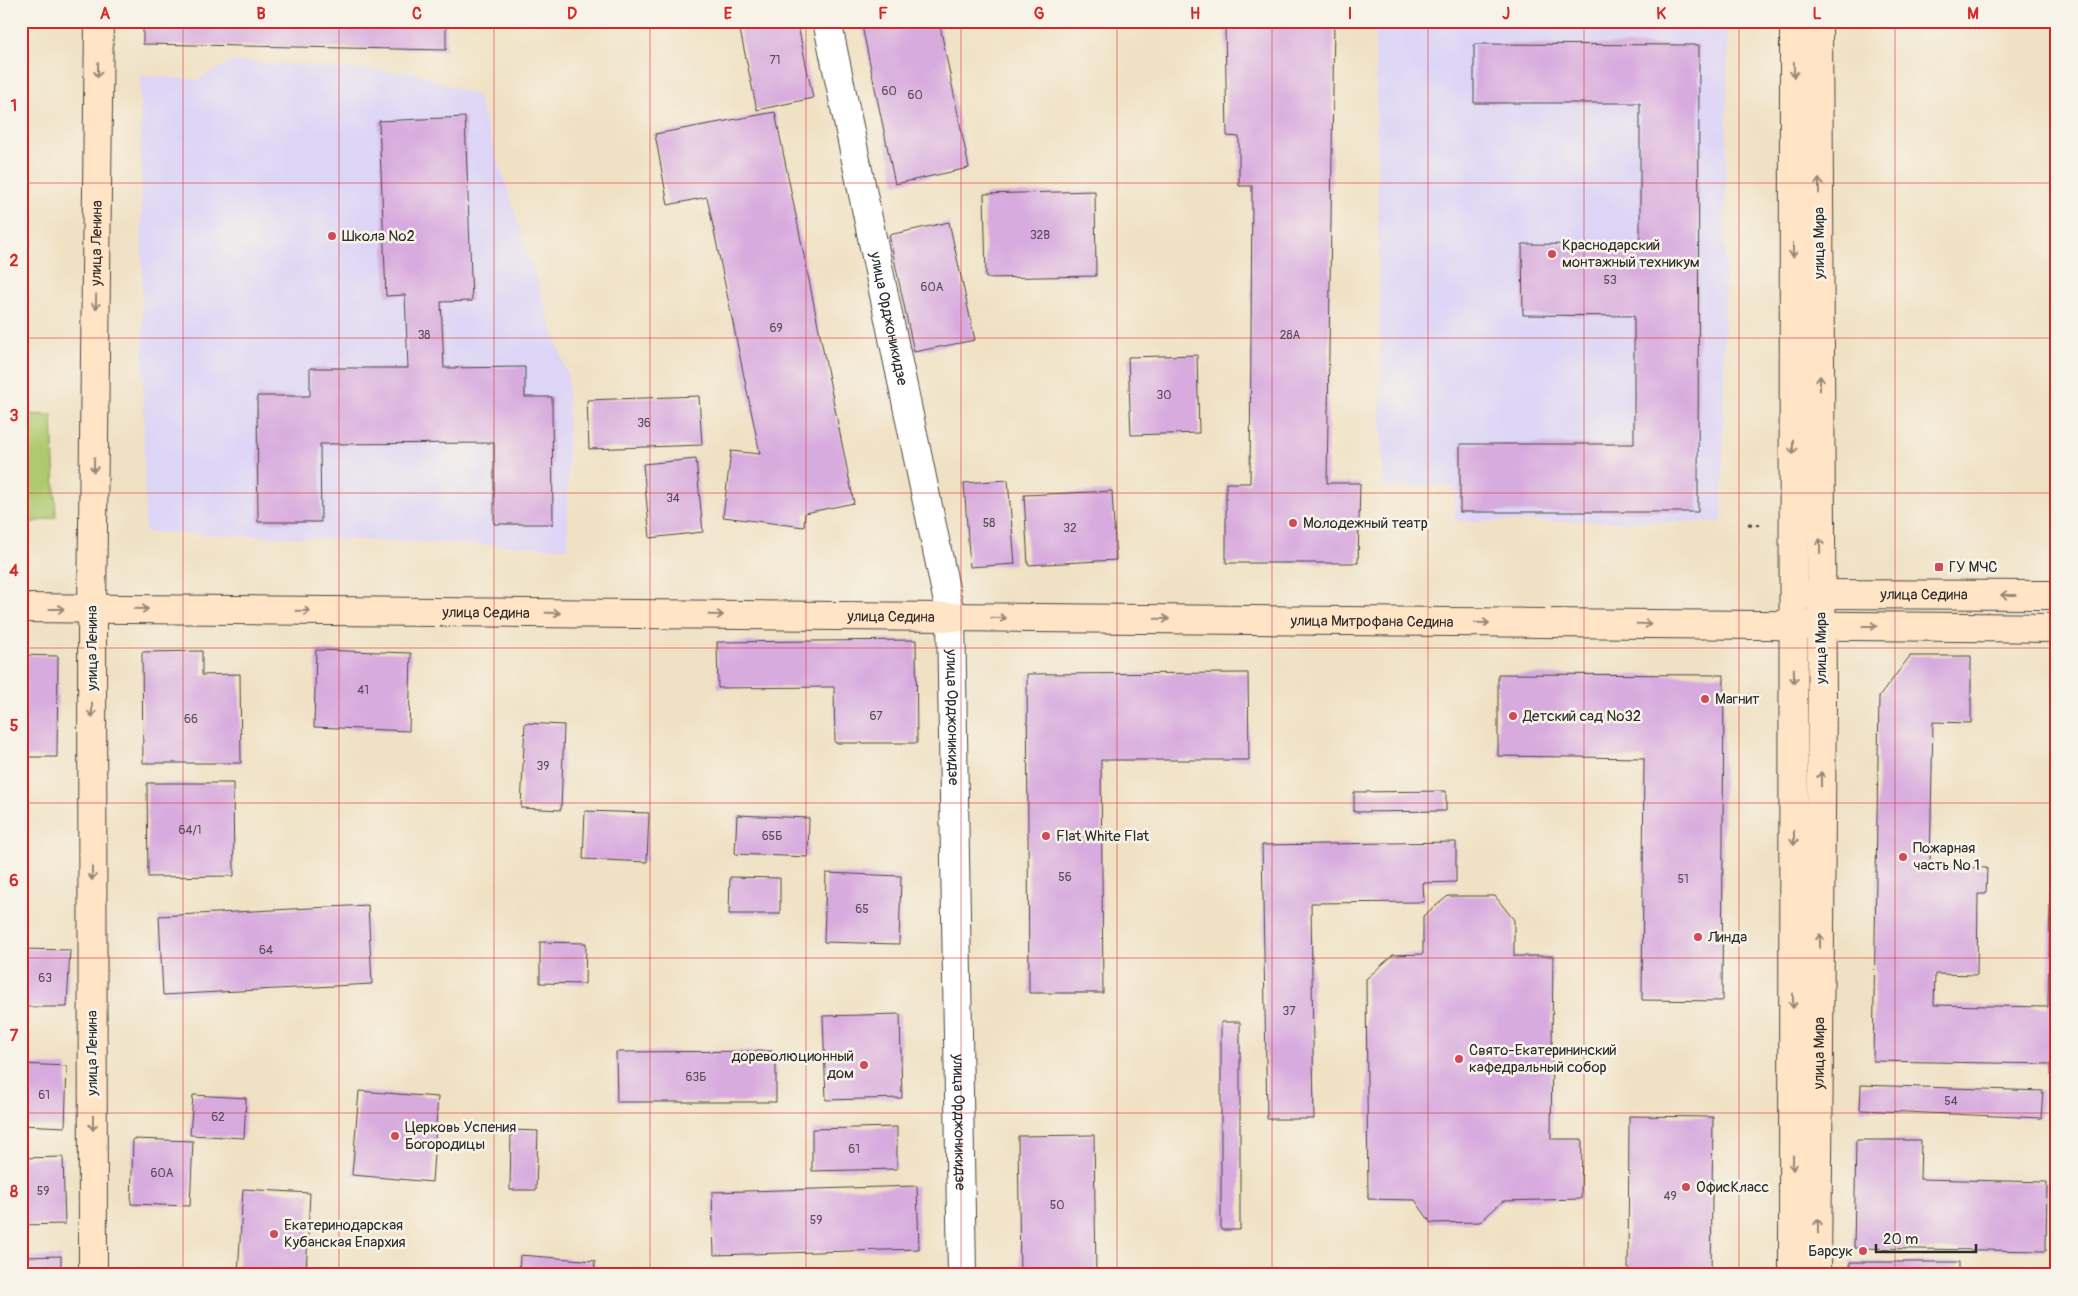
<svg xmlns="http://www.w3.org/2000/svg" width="2078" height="1296" font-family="Pangolin,sans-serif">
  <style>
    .built { fill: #ddd5f6 }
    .green { fill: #aeca70; stroke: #6c7a4e }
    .building { fill: #d8abde }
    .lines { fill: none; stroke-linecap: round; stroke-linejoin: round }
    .street-casing { stroke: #494642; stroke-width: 30 }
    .secondary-casing { stroke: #494642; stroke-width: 30 }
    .path { stroke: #494642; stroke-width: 3; stroke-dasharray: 4 4; stroke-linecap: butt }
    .street { stroke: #fff; stroke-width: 28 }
    .secondary { stroke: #ffe4c6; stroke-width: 28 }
    .oneway { stroke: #958878 }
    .grid { fill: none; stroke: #d62828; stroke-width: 1; stroke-opacity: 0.55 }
    .poi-dot { fill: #d1495b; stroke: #f7f3e8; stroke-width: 2 }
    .labels { text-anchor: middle; stroke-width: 5; stroke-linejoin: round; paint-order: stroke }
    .number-label { font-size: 12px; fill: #564b58 }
    .poi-label { font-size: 15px; fill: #2b2b2b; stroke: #f7f3e8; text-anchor: start }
    .street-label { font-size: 15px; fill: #2b2b2b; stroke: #f7f3e8 }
    .neatline { fill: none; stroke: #d62828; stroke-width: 2 }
    .grid-label { font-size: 16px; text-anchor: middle; font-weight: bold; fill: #d62828 }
  </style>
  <rect width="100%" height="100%" fill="#f7f3e8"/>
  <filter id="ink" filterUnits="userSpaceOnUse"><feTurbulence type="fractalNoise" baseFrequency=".02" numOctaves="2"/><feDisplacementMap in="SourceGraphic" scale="10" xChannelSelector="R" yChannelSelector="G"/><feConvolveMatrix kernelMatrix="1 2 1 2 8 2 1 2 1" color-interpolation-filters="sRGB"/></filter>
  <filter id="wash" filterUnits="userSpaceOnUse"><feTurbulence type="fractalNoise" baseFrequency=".0096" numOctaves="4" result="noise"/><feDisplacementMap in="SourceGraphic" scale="20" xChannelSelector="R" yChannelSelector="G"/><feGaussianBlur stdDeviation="1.12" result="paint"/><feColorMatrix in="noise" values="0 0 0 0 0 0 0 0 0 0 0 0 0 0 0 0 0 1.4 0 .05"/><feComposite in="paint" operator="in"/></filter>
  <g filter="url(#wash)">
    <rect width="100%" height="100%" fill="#f0e1c4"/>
    <!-- built -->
    <path class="built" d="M1375 21H1728L1722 522 1455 521 1454 486 1382 487Z
      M232 61 416 73 477 96 568 376V548L145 532 140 75 198 80Z"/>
    <!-- green -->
    <path class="green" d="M21 414 52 415 56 517 21 525Z"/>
    <g id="blocks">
      <!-- building -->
      <path class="building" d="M143 21H446V50L143 44Z
        M738 21H797L813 98 757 110Z
        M861 21H939L969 168 895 184Z
        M1334 21 1327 483H1360L1358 563H1226V483H1250L1252 186H1239V137L1227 136 1225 24Z
        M1474 44 1699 45 1698 512H1460V444H1634V316L1523 315 1522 244 1640 245V103H1474Z
        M775 112 854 503 805 513 804 527 723 517 731 451 760 454 707 197 668 205 655 134Z
        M465 117 472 301 441 302 444 368 525 367V397H552L553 524H494V443L320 444 321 522H258L257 396H310V368H408L405 295 386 296 379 121Z
        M1095 191 1096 276 986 278 984 194Z
        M949 222 975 340 914 352 889 235Z
        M1197 355 1199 433 1131 435 1128 357Z
        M699 396 702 445 589 449 587 400Z
        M696 459 703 532 650 538 643 464Z
        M1008 480 1015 564 970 567 964 483Z
        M1112 491 1116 560 1028 565 1024 495Z
        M916 640 917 743H835L834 687 718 688 717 642Z
        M316 650 411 653 409 731 314 727Z
        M202 651V675L240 674 241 763H143L142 652Z
        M21 655 58 656 57 757H21Z
        M1910 656H1971V723L1933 722 1930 866 1987 868 1986 894H1978L1977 975 1935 974 1934 1005 2048 1007 2051 848H2057V1076H2051V1064L1873 1061 1879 697Z
        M2053 670H2057V719H2055Z
        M1248 673 1249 760H1101L1103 993H1029L1027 674Z
        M1498 674 1724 675 1722 1001 1642 1000 1644 758 1498 756Z
        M525 723 564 725 561 810 521 808Z
        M147 783H233L234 876 148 877Z
        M1446 791V811L1354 812V792Z
        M585 811 649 813 647 862 583 859Z
        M737 815 809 818 808 857 735 854Z
        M1456 842V882L1423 883 1424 902 1311 903 1314 1119H1267L1262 845Z
        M826 873 901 876 899 944 824 942Z
        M730 877 780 878V914H729Z
        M1448 896H1495L1514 920V956H1553L1551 1139H1582L1581 1199 1503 1201 1480 1222 1431 1223 1415 1200 1368 1199 1366 979 1393 955 1423 954V916Z
        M368 905 372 984 163 995 159 916Z
        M540 942 586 943 585 984 540 983Z
        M21 949 70 950 67 1007H21Z
        M900 1014 902 1098 826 1100 823 1016Z
        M1221 1022H1240V1230H1221Z
        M776 1051V1102H617L616 1052Z
        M21 1064 67 1066 65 1127 21 1125Z
        M1861 1085 2043 1091 2041 1118 1860 1110Z
        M359 1091 438 1097 432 1182 352 1175Z
        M193 1095 246 1098 244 1138 190 1135Z
        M1629 1116 1713 1117 1711 1275H1628Z
        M897 1127V1169L812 1171V1129Z
        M511 1130 538 1131 536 1190H510Z
        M1094 1135 1096 1275H1020L1018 1136Z
        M133 1139 193 1141 190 1206 131 1204Z
        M1856 1140H1921L1920 1179 2047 1182 2046 1251 1854 1248Z
        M63 1157 65 1224 21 1225V1158Z
        M917 1186 919 1249 714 1255 712 1192Z
        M243 1189 310 1193 306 1275H238Z
        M520 1255 595 1261 594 1275H519Z
        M61 1256V1275H21V1257Z
        M1850 1262H1959V1275H1850Z"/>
    </g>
  </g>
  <g filter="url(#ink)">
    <use href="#blocks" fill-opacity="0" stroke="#494642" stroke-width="1"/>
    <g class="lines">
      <!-- street casing -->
      <g class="street-casing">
        <g id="street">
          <path id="s1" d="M827 21 951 617 962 1275"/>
        </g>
      </g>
      <!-- secondary casing -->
      <g class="secondary-casing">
        <g id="secondary">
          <path id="s2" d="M1802 594 2057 595"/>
          <path id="s3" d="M21 608 2057 628"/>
          <path id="s4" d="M93 1275 92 609 99 21"/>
          <path d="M1793 1275 1794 21"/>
          <path id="s5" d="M1817 1275 1822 699 1818 21"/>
        </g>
      </g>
      <!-- path -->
      <path class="path" d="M1748 524 1763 525
        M1747 696H1763"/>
      <!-- street -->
      <use href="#street" class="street"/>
      <!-- secondary -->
      <use href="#secondary" class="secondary"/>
    </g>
    <!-- one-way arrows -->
    <defs><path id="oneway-shaft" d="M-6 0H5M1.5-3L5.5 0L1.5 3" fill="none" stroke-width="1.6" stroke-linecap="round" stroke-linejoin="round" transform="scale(1.25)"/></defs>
    <g class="oneway">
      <use href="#oneway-shaft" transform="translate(98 70) rotate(91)"/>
      <use href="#oneway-shaft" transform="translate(1794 70) rotate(90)"/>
      <use href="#oneway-shaft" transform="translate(1819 186) rotate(-90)"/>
      <use href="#oneway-shaft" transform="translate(1793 250) rotate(90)"/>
      <use href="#oneway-shaft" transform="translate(96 302) rotate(91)"/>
      <use href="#oneway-shaft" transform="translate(1820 383) rotate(-90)"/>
      <use href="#oneway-shaft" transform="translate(1793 447) rotate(90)"/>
      <use href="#oneway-shaft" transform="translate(94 465) rotate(91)"/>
      <use href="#oneway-shaft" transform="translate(1820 546) rotate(-91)"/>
      <use href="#oneway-shaft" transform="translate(2008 595) rotate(-180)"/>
      <use href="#oneway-shaft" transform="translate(57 609)"/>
      <use href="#oneway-shaft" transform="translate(141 609) rotate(1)"/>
      <use href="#oneway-shaft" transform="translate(303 611) rotate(1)"/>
      <use href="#oneway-shaft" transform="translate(553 613) rotate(1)"/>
      <use href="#oneway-shaft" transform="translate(716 615) rotate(1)"/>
      <use href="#oneway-shaft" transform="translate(999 618) rotate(1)"/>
      <use href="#oneway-shaft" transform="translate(1162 619) rotate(1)"/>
      <use href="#oneway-shaft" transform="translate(1482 623) rotate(1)"/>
      <use href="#oneway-shaft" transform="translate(1644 624) rotate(1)"/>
      <use href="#oneway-shaft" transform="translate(1870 626)"/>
      <use href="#oneway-shaft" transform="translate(1794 676) rotate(89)"/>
      <use href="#oneway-shaft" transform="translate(92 710) rotate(90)"/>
      <use href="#oneway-shaft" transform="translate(1821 779) rotate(-90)"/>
      <use href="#oneway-shaft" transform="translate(1794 838) rotate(90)"/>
      <use href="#oneway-shaft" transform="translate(92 873) rotate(90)"/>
      <use href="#oneway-shaft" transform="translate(1820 941) rotate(-90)"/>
      <use href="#oneway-shaft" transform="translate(1793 1001) rotate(90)"/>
      <use href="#oneway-shaft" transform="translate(93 1123) rotate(90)"/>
      <use href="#oneway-shaft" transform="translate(1793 1163) rotate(90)"/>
      <use href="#oneway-shaft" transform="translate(1818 1226) rotate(-90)"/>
    </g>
  </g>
  <!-- grid -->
  <path class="grid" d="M183 21V1275M339 21V1275M494 21V1275M650 21V1275M806 21V1275M961 21V1275M1117 21V1275M1272 21V1275M1428 21V1275M1584 21V1275M1739 21V1275M1895 21V1275M21 183H2057M21 338H2057M21 493H2057M21 648H2057M21 803H2057M21 958H2057M21 1113H2057"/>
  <!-- markers -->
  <g class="poi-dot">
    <circle cx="332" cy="236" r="5"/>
    <circle cx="1552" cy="254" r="5"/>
    <circle cx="1293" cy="523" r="5"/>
    <rect x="1934" y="562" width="10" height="10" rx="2.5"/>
    <circle cx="1705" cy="699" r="5"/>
    <circle cx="1513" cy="716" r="5"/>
    <circle cx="1046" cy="836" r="5"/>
    <circle cx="1903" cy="857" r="5"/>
    <circle cx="1698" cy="937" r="5"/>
    <circle cx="1459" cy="1059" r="5"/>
    <circle cx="864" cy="1065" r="5"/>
    <circle cx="395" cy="1136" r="5"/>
    <circle cx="1686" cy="1187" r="5"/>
    <circle cx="274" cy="1234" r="5"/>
    <circle cx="1863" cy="1251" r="5"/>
  </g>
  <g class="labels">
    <!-- number labels -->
    <g class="number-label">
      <text x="775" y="64">71</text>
      <text x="889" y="95">60</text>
      <text x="915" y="99">60</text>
      <text x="1040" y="239">32В</text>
      <text x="1610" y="284">53</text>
      <text x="932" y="291">60А</text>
      <text x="776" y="332">69</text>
      <text x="424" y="339">38</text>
      <text x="1290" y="339">28А</text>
      <text x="1164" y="399">30</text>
      <text x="644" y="427">36</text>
      <text x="673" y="502">34</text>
      <text x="989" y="527">58</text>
      <text x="1070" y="532">32</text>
      <text x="363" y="694">41</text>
      <text x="876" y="720">67</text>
      <text x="191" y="723">66</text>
      <text x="543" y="770">39</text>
      <text x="190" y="834">64/1</text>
      <text x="772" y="840">65Б</text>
      <text x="1065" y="881">56</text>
      <text x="1683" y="883">51</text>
      <text x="862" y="913">65</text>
      <text x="266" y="954">64</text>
      <text x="45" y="982">63</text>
      <text x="1289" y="1015">37</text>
      <text x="696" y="1081">63Б</text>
      <text x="44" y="1099">61</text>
      <text x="1951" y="1105">54</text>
      <text x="218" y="1121">62</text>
      <text x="854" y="1153">61</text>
      <text x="162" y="1177">60А</text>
      <text x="43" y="1195">59</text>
      <text x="1670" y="1200">49</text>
      <text x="1057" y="1209">50</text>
      <text x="816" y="1224">59</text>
    </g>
    <!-- poi labels -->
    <g class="poi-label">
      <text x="342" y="241">Школа №2</text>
      <text x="1562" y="250">Краснодарский<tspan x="1562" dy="17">монтажный техникум</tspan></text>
      <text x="1303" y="528">Молодежный театр</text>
      <text x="1949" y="572">ГУ МЧС</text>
      <text x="1715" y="704">Магнит</text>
      <text x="1523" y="721">Детский сад №32</text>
      <text x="1056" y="841">Flat White Flat</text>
      <text x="1913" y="853">Пожарная<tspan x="1913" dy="17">часть № 1</tspan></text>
      <text x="1708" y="942">Линда</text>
      <text x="1469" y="1055">Свято-Екатерининский<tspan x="1469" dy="17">кафедральный собор</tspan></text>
      <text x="854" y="1061" text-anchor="end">дореволюционный<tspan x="854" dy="17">дом</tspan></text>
      <text x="405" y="1132">Церковь Успения<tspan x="405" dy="17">Богородицы</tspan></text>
      <text x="1696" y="1192">ОфисКласс</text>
      <text x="284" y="1230">Екатеринодарская<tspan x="284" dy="17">Кубанская Епархия</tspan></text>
      <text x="1853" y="1256" text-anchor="end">Барсук</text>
    </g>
    <!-- street labels -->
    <g class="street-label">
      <text dy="5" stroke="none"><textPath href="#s4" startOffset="1032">улица Ленина</textPath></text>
      <text transform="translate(1819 243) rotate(-90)" y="5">улица Мира</text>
      <text dy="5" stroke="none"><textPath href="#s1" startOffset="304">улица Орджоникидзе</textPath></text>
      <text dy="5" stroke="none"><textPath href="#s2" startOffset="122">улица Седина</textPath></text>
      <text dy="5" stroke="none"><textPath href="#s3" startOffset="465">улица Седина</textPath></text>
      <text dy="5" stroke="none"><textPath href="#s3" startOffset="870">улица Седина</textPath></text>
      <text dy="5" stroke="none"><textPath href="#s3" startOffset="1351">улица Митрофана Седина</textPath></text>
      <text transform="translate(92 648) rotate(-90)" y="5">улица Ленина</text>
      <text transform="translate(1821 648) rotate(-90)" y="5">улица Мира</text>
      <text dy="5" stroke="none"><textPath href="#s1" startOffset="709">улица Орджоникидзе</textPath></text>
      <text transform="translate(92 1053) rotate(-90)" y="5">улица Ленина</text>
      <text dy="5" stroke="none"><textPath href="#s5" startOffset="222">улица Мира</textPath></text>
      <text dy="5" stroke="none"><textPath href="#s1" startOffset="1114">улица Орджоникидзе</textPath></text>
    </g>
  </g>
  <!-- margin -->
  <rect width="2078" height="1296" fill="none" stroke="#f7f3e8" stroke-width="55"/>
  <!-- scale -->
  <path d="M1876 1244v8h100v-8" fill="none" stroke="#2b2b2b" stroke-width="2.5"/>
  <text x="1883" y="1244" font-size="15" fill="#2b2b2b" stroke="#f7f3e8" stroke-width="4" paint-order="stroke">20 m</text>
  <rect x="28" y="28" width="2022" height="1240" class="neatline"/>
  <g class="grid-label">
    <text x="105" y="19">A</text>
    <text x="261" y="19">B</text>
    <text x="417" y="19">C</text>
    <text x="572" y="19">D</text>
    <text x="728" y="19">E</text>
    <text x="883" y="19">F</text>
    <text x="1039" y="19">G</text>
    <text x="1195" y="19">H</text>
    <text x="1350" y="19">I</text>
    <text x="1506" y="19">J</text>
    <text x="1661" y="19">K</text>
    <text x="1817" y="19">L</text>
    <text x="1973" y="19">M</text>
    <text x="14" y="111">1</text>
    <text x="14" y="266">2</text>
    <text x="14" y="421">3</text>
    <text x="14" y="576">4</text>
    <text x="14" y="731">5</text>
    <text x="14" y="886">6</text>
    <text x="14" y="1041">7</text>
    <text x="14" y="1197">8</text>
  </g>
</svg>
